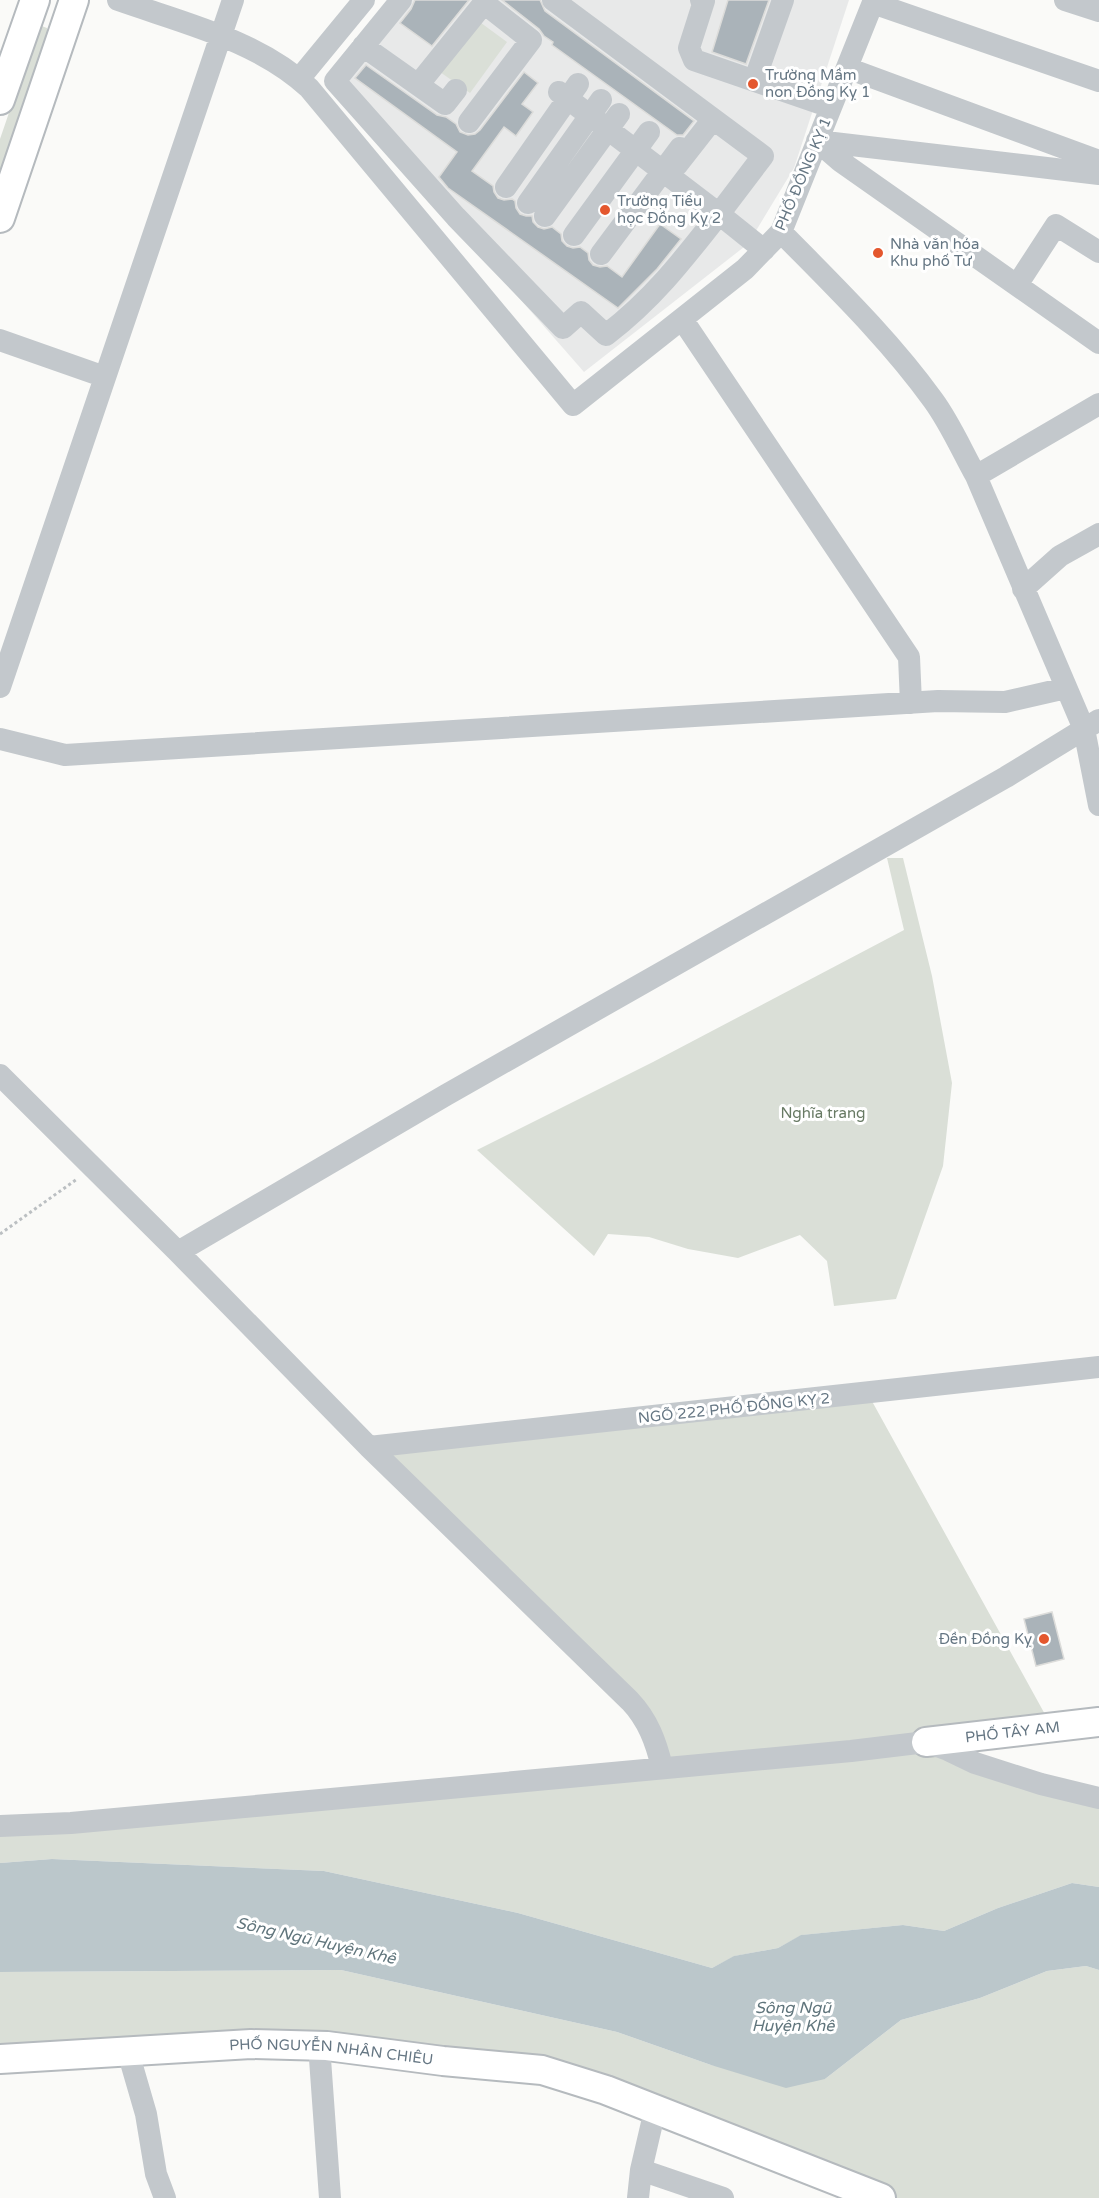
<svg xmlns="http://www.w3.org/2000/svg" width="1099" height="2198" font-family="'Varela Round',sans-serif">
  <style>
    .built { fill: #e8e9e9 }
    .green { fill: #dadfd7 }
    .water { fill: #bbc7cb }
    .building { fill: #aab3b9; stroke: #dcdcda; stroke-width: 1.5 }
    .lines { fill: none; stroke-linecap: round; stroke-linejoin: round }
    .major-casing { stroke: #b5babe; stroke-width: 32 }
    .path { stroke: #bbbfc2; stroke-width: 3; stroke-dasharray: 3 3; stroke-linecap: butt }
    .minor { stroke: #c3c8cc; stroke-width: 22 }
    .major { stroke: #fff; stroke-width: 28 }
    .poi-dot { fill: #e4572e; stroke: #fff; stroke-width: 2 }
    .labels { text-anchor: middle; stroke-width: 6; stroke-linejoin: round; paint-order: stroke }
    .poi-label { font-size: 15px; fill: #657683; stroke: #fff; text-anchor: start }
    .street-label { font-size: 15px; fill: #657683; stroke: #fff }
    .park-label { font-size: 15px; fill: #687a64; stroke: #fff }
    .water-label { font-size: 16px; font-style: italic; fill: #60757c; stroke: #fff }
  </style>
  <rect width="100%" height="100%" fill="#fafaf8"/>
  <!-- built -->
  <path class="built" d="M392 0H849L794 168 754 234 744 247 584 372 328 80Z"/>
  <!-- green -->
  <path class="green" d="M477 20 507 42 470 93 440 72Z
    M39 25 47 28V32L0 174V139Z
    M887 858H903L932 976 952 1083 943 1166 896 1299 834 1306 827 1261 800 1235 738 1258 688 1249 649 1237 608 1234 594 1256 477 1150 653 1062 904 930Z
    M868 1394 1052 1727 928 1742 1099 1798V1887L1072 1883 998 1908 944 1931 903 1925 802 1935 778 1948 735 1956 712 1968 518 1913 324 1871 52 1859 0 1863V1826L662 1767 656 1741 369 1447Z
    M1086 1966 1099 1970V2198H887L606 2090 319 2045 0 2059V1972L341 1970 617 2032 711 2065 825 2079 901 2020 980 1998 1047 1971Z"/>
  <!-- water -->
  <path class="water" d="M52 1859 324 1871 518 1913 712 1968 734 1956 778 1948 801 1935 903 1925 944 1931 998 1908 1072 1883 1099 1887V1970L1086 1966 1047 1971 980 1998 901 2020 825 2079 786 2088 711 2065 617 2032 341 1970 0 1972V1863Z"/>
  <!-- building -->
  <path class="building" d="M415 0H469L432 46 400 23 411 9Z
    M502 0H540L545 11 694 121 683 135H677L552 45 553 42 544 36 539 29Z
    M728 0H769L746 64 712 52Z
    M366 65 437 115 446 117 456 124 460 132 468 135 475 134 480 130 524 72 538 83 522 104 533 112 516 136 504 127 472 171 493 186 494 192 498 198 504 200 512 199 515 201 516 208 520 214 526 216H532L533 222 538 227 544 229 552 227 561 234 562 241 567 246 573 248 580 247 588 253 589 260 593 265 600 267 607 266 622 277 660 224 681 239 657 269 618 308 448 188 439 177 457 152 355 78Z
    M1052 1612 1064 1659 1036 1666 1024 1619Z"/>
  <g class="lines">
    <!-- major casing -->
    <g class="major-casing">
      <g id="major">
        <path d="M0 100 35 0"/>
        <path d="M0 218 74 0"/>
        <path id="s1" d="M926 1742 1099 1722"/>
        <path id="s2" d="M0 2059 251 2044 327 2046 443 2061 542 2070 606 2090 881 2198"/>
      </g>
    </g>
    <!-- path -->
    <path class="path" d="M0 1234 77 1179"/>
    <!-- minor -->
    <path class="minor" d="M118 0C183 23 257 40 309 88L573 405 745 269 781 232 874 0
      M401 0 335 81 456 217 563 328 581 312 606 335C653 299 683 260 719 214L559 92
      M553 0 763 156 719 214 764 250
      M701 0 704 1 689 48 694 60 831 107
      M1065 0 1099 11
      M873 3 1099 81
      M363 46 445 104 456 90
      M847 68 1099 161
      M299 79 364 0
      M755 79 783 0
      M418 85 484 3 531 40 469 122
      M817 141 840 161 1099 343
      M817 141 1099 174
      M677 165 713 119
      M506 187 578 84
      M528 203 601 100
      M545 216 619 114
      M781 232C834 286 889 339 933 400 950 423 962 451 976 476L1084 729 1099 805
      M574 235 649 132
      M601 254 680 148
      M1017 285 1056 225 1099 252
      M682 319 909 657 911 703
      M0 340 105 377
      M976 476 1099 404
      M1023 589 1060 556 1099 534
      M0 687 233 0
      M0 739 65 755 938 701 1005 702 1066 688
      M0 1075 178 1252 369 1447 630 1701C648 1720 656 1742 662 1767
      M178 1252 446 1095 1006 777 1099 720
      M369 1447 1099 1367
      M0 1826 71 1823 851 1751 926 1742 948 1750 975 1763 1041 1784 1099 1798
      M319 2045 330 2198
      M128 2052 146 2114 156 2174 165 2198
      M641 2170 723 2198
      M638 2198 641 2170 655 2110"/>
    <!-- major -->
    <use href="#major" class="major"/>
  </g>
  <!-- markers -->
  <g class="poi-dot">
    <circle cx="753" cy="84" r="6"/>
    <circle cx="605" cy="210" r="6"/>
    <circle cx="878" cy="253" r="6"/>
    <circle cx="1044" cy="1639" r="6"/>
  </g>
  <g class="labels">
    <!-- poi labels -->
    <g class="poi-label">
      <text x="765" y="80">Trường Mầm<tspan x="765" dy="17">non Đồng Kỵ 1</tspan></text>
      <text x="617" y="206">Trường Tiểu<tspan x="617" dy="17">học Đồng Kỵ 2</tspan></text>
      <text x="890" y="249">Nhà văn hóa<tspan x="890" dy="17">Khu phố Tư</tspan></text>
      <text x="1032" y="1644" text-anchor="end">Đền Đồng Kỵ</text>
    </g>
    <!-- street labels -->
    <g class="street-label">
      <text transform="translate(803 174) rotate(-67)" y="5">PHỐ ĐỒNG KỴ 1</text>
      <text transform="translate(734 1408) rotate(-6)" y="5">NGÕ 222 PHỐ ĐỒNG KỴ 2</text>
      <text dy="5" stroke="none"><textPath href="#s1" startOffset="87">PHỐ TÂY AM</textPath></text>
      <text dy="5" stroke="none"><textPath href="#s2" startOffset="332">PHỐ NGUYỄN NHÂN CHIÊU</textPath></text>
    </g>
    <!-- park labels -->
    <g class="park-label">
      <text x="823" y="1118">Nghĩa trang</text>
    </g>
    <!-- water labels -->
    <g class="water-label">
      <text transform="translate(316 1940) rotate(13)" y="6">Sông Ngũ Huyện Khê</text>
      <text x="793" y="2013">Sông Ngũ<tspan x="793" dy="18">Huyện Khê</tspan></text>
    </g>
  </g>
</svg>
